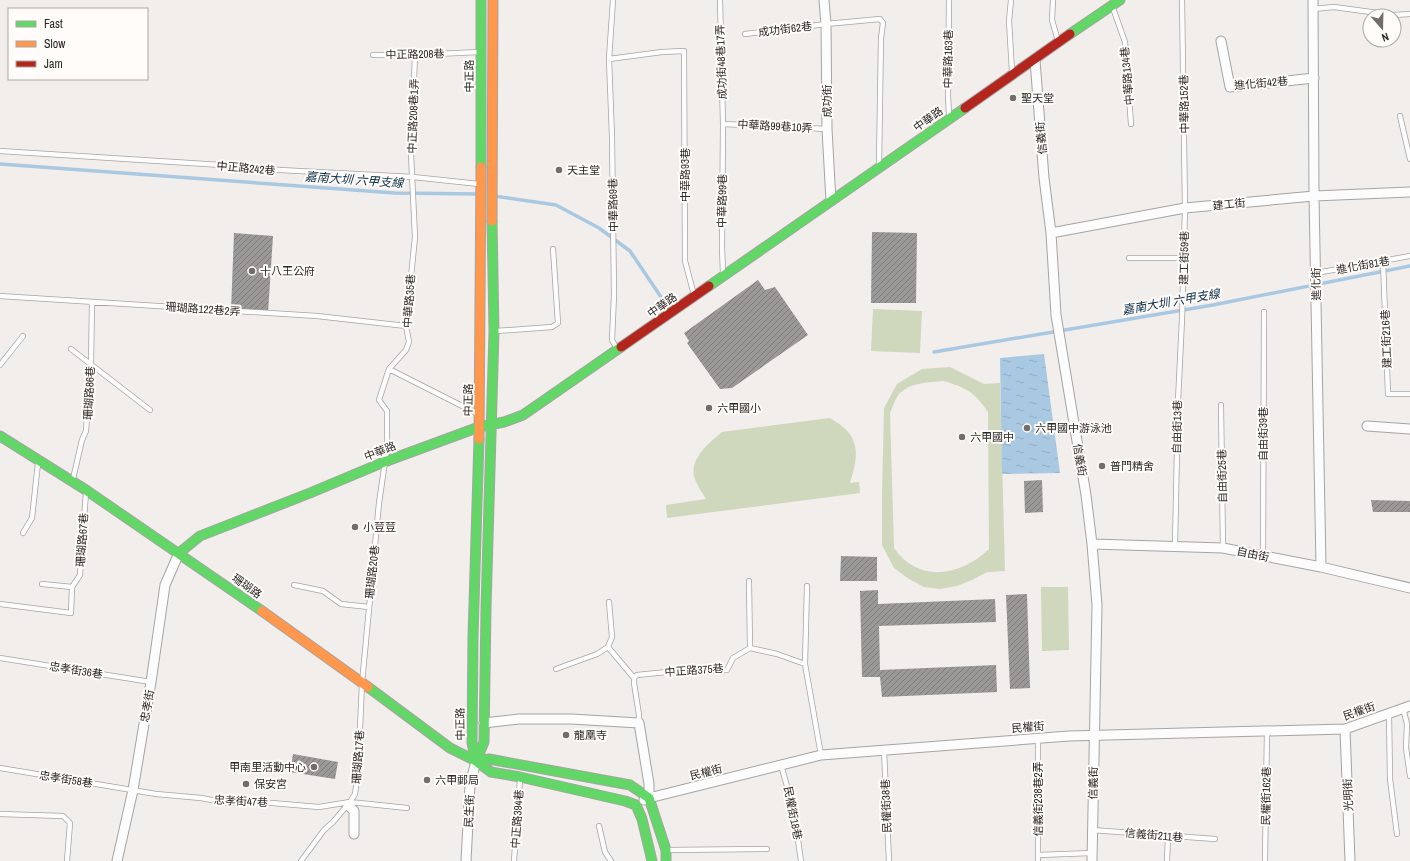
<svg xmlns="http://www.w3.org/2000/svg" width="1410" height="861" font-family="'Archivo Narrow','Noto Sans TC',sans-serif">
  <style>
    .green { fill: #cfd7bd; fill-rule: evenodd }
    .water { fill: url(#water-ripples) }
    .lines { fill: none; stroke-linecap: round; stroke-linejoin: round }
    .stream { stroke: #a9c8e2; stroke-width: 3.5 }
    .building { fill: url(#building-hatch) }
    .lane-casing { stroke: #a6a4a3; stroke-width: 6 }
    .street-casing { stroke: #a6a4a3; stroke-width: 11 }
    .fast-casing { stroke: #a6a4a3; stroke-width: 11 }
    .slow-casing { stroke: #a6a4a3; stroke-width: 11 }
    .jam-casing { stroke: #a6a4a3; stroke-width: 11 }
    .lane { stroke: #fdfcfc; stroke-width: 4.5 }
    .street { stroke: #fdfcfc; stroke-width: 9 }
    .fast { stroke: #63d668; stroke-width: 9 }
    .slow { stroke: #ff974d; stroke-width: 9 }
    .jam { stroke: #b3261e; stroke-width: 9 }
    .poi-dot { fill: #706d6b; stroke: #fffcf9; stroke-width: 1.5 }
    .labels { text-anchor: middle; stroke-width: 4; stroke-linejoin: round; paint-order: stroke }
    .street-label { font-size: 11px; fill: #2a2826; stroke: #fffcf9 }
    .poi-label { font-size: 11px; fill: #2a2826; stroke: #fffcf9; text-anchor: start }
    .water-label { font-size: 12px; font-style: italic; fill: #0d314b; stroke: #fffcf9 }
  </style>
  <defs>
    <pattern id="water-ripples" width="26" height="14" patternUnits="userSpaceOnUse"><rect width="26" height="14" fill="#a9c8e2"/><path d="M2 4q2-2 4 0t4 0M15 11q2-2 4 0t4 0" fill="none" stroke="#92acc2"/></pattern>
    <pattern id="building-hatch" width="6" height="6" patternUnits="userSpaceOnUse"><rect width="6" height="6" fill="#9b9998"/><path d="M-1 1l2-2M0 6l6-6M5 7l2-2" fill="none" stroke="#7f7d7c"/></pattern>
  </defs>
  <rect width="100%" height="100%" fill="#f1eeec"/>
  <!-- green -->
  <path class="green" d="M873 309 922 311 920 353 871 351Z
    M950 367 984 384 1000 383 1005 571 987 572 972 580 957 586 940 589 924 587 909 579 894 568 882 545V496L884 408 897 384 922 369ZM943 381C965 387 975 392 988 412L989 549C961 576 919 584 894 548L890 413C893 407 895 398 900 393 910 383 929 382 943 381Z
    M830 418C834 421 839 423 843 427 862 443 856 463 850 483L859 482 860 493 667 518 666 505 706 499C702 492 696 484 694 476 690 458 710 442 722 432Z
    M1041 587H1068L1069 650 1042 651Z"/>
  <!-- water -->
  <path class="water" d="M1044 354 1060 473 1002 474 1000 358Z"/>
  <g class="lines">
    <!-- stream -->
    <path class="stream" d="M0 164 395 193 478 194
      M494 196 556 205 599 228 630 251 665 303
      M934 352 1213 305 1410 266"/>
  </g>
  <!-- building -->
  <path class="building" d="M872 232 917 233 916 303H871Z
    M234 233 273 236 268 313 231 311Z
    M758 280 765 290 775 287 808 335 732 388 720 389 687 343 689 341 684 333Z
    M1042 480 1043 512 1025 513 1024 481Z
    M1371 500 1410 501V512H1373Z
    M841 556 877 557V581H840Z
    M878 590V604L995 599 996 622 879 626 880 670 996 665 997 692 882 697 880 677H862L860 591Z
    M1027 594 1030 688 1010 689 1006 595Z
    M293 754 338 762 335 779 290 772Z"/>
  <g class="lines">
    <!-- lane casing -->
    <g class="lane-casing">
      <path id="lane" d="M613 0 609 59 612 137 614 295 612 340 617 349
        M720 0 723 124 722 247 723 274
        M949 0 948 95 949 116
        M1011 0 1009 21 1012 72
        M1053 0 1052 20 1058 41
        M1113 8 1125 42 1131 124
        M1313 9 1334 7 1393 15 1410 14
        M745 34 826 24 880 19 883 23 881 38 879 164
        M373 55H415L479 52
        M609 59 662 52 684 51 685 261 694 295
        M1400 116 1410 159
        M723 124 827 129
        M0 151 237 166 280 170 413 177 479 184
        M1129 258H1184
        M1383 261 1388 394H1410
        M1316 273 1410 256
        M0 296 317 316 406 326
        M496 331 552 327 558 323 553 249
        M71 349 150 410
        M0 365 23 336
        M389 369 478 414
        M1221 405 1223 548
        M73 479 82 440 86 431 91 365 92 302
        M23 533 32 518 38 463
        M1175 546 1178 401 1182 319 1185 208 1182 0
        M1263 556 1264 312
        M749 581 750 648
        M42 584 72 587
        M294 585 323 591 341 604 369 607
        M807 586 805 664 821 755
        M0 604 71 613 72 587 80 575 86 492
        M608 647 634 678
        M750 648 777 654 805 664
        M0 658 151 682
        M556 669 597 654 608 647 612 637 609 602
        M1403 708 1407 724 1406 748 1410 776
        M1389 713 1390 779 1397 834
        M639 723V715L634 683V678L637 675 677 671 696 672 727 670 733 658 750 648
        M1038 738V861
        M884 750 889 861
        M781 765C791 797 797 828 801 861
        M0 768 156 794 201 798 228 803 242 802 247 801 319 807 350 802 407 808
        M0 814 63 816 70 823 67 861
        M599 826 605 852 611 861
        M1092 830 1215 839
        M667 850 767 849
        M1038 855 1092 853
        M301 861 324 830 333 822 350 802 355 794 356 787 359 752 362 683 379 503 387 448V411L379 400 389 369 406 350 409 342 406 326 415 237 411 154 415 55
        M514 861 520 779
        M1167 861 1168 836
        M1265 861 1267 731"/>
    </g>
    <!-- street casing -->
    <g class="street-casing">
      <path id="street" d="M824 0 826 24 827 129 831 201
        M1313 0 1314 196 1321 567
        M1221 41 1230 87 1314 78
        M1035 60 1044 178 1051 233 1056 315 1086 495 1092 544 1097 605 1092 861
        M1051 233 1185 208 1314 196 1410 192
        M1367 426 1410 429
        M1092 544 1223 548 1321 567 1410 588
        M484 723 519 719H571L639 723 649 784V798
        M1345 729 1350 861
        M644 800 649 798 821 755 1069 736 1345 729 1410 706
        M348 805 354 811V834
        M117 861 133 790 151 682 165 585 179 553
        M466 861 470 785 476 761"/>
    </g>
    <!-- fast casing -->
    <g class="fast-casing">
      <path id="fast" d="M1070 34 1120 0
        M481 167V0
        M709 286 965 108
        M0 436 86 490 262 611
        M179 553 200 536 310 493 384 462 479 427 504 422 523 415 621 347
        M368 687 450 748 476 761 491 772 520 777 625 801 636 805 642 819 652 861
        M476 761 484 742 486 608 494 331 492 221
        M476 761 472 743 473 637 479 439
        M476 761 489 759 630 785 649 798 666 850V861"/>
    </g>
    <!-- slow casing -->
    <g class="slow-casing">
      <path id="slow" d="M492 221 493 0
        M479 439 481 167
        M262 611 368 687"/>
    </g>
    <!-- jam casing -->
    <g class="jam-casing">
      <path id="jam" d="M965 108 1070 34
        M621 347 709 286"/>
    </g>
    <!-- lane -->
    <use href="#lane" class="lane"/>
    <!-- street -->
    <use href="#street" class="street"/>
    <!-- fast -->
    <use href="#fast" class="fast"/>
    <!-- slow -->
    <use href="#slow" class="slow"/>
    <!-- jam -->
    <use href="#jam" class="jam"/>
  </g>
  <!-- markers -->
  <g class="poi-dot">
    <circle cx="1013" cy="98" r="4"/>
    <circle cx="559" cy="170" r="4"/>
    <circle cx="252" cy="271" r="4"/>
    <circle cx="709" cy="408" r="4"/>
    <circle cx="1027" cy="428" r="4"/>
    <circle cx="962" cy="437" r="4"/>
    <circle cx="1102" cy="466" r="4"/>
    <circle cx="355" cy="527" r="4"/>
    <circle cx="566" cy="735" r="4"/>
    <circle cx="314" cy="767" r="4"/>
    <circle cx="427" cy="780" r="4"/>
    <circle cx="246" cy="784" r="4"/>
  </g>
  <g class="labels">
    <!-- street labels -->
    <g class="street-label">
      <text transform="translate(785 29) rotate(-7)" y="4">成功街62巷</text>
      <text transform="translate(415 54) rotate(-1)" y="4">中正路208巷</text>
      <text transform="translate(948 59) rotate(-89)" y="4">中華路163巷</text>
      <text transform="translate(721 62) rotate(-92)" y="4">成功街48巷17弄</text>
      <text transform="translate(469 76) rotate(-90)" y="4">中正路</text>
      <text transform="translate(1127 76) rotate(-95)" y="4">中華路134巷</text>
      <text transform="translate(1261 83) rotate(-5)" y="4">進化街42巷</text>
      <text transform="translate(827 101) rotate(-91)" y="4">成功街</text>
      <text transform="translate(1184 104) rotate(-91)" y="4">中華路152巷</text>
      <text transform="translate(413 116) rotate(-88)" y="4">中正路208巷1弄</text>
      <text transform="translate(928 119) rotate(-35)" y="4">中華路</text>
      <text transform="translate(775 126) rotate(3)" y="4">中華路99巷10弄</text>
      <text transform="translate(1041 138) rotate(-95)" y="4">信義街</text>
      <text transform="translate(246 168) rotate(5)" y="4">中正路242巷</text>
      <text transform="translate(685 175) rotate(-90)" y="4">中華路93巷</text>
      <text transform="translate(722 201) rotate(-89)" y="4">中華路99巷</text>
      <text transform="translate(1229 204) rotate(-6)" y="4">建工街</text>
      <text transform="translate(613 205) rotate(-91)" y="4">中華路69巷</text>
      <text transform="translate(1184 258) rotate(-89)" y="4">建工街59巷</text>
      <text transform="translate(1363 265) rotate(-10)" y="4">進化街81巷</text>
      <text transform="translate(1316 284) rotate(-91)" y="4">進化街</text>
      <text transform="translate(409 301) rotate(-86)" y="4">中華路35巷</text>
      <text transform="translate(662 305) rotate(-35)" y="4">中華路</text>
      <text transform="translate(203 309) rotate(4)" y="4">珊瑚路122巷2弄</text>
      <text transform="translate(1386 339) rotate(-92)" y="4">建工街216巷</text>
      <text transform="translate(89 393) rotate(-87)" y="4">珊瑚路86巷</text>
      <text transform="translate(468 400) rotate(-89)" y="4">中正路</text>
      <text transform="translate(1177 427) rotate(-89)" y="4">自由街13巷</text>
      <text transform="translate(1263 434) rotate(-90)" y="4">自由街39巷</text>
      <text transform="translate(380 451) rotate(-21)" y="4">中華路</text>
      <text transform="translate(1080 460) rotate(80)" y="4">信義街</text>
      <text transform="translate(1222 476) rotate(-91)" y="4">自由街25巷</text>
      <text transform="translate(82 540) rotate(-86)" y="4">珊瑚路67巷</text>
      <text transform="translate(1253 554) rotate(12)" y="4">自由街</text>
      <text transform="translate(372 572) rotate(-84)" y="4">珊瑚路20巷</text>
      <text transform="translate(247 586) rotate(35)" y="4">珊瑚路</text>
      <text transform="translate(76 670) rotate(9)" y="4">忠孝街36巷</text>
      <text transform="translate(694 670) rotate(-4)" y="4">中正路375巷</text>
      <text transform="translate(147 706) rotate(-80)" y="4">忠孝街</text>
      <text transform="translate(1359 711) rotate(-19)" y="4">民權街</text>
      <text transform="translate(460 724) rotate(-91)" y="4">中正路</text>
      <text transform="translate(1028 727) rotate(-4)" y="4">民權街</text>
      <text transform="translate(358 757) rotate(-86)" y="4">珊瑚路17巷</text>
      <text transform="translate(706 772) rotate(-14)" y="4">民權街</text>
      <text transform="translate(66 779) rotate(9)" y="4">忠孝街58巷</text>
      <text transform="translate(1093 783) rotate(-89)" y="4">信義街</text>
      <text transform="translate(1348 795) rotate(-93)" y="4">光明街</text>
      <text transform="translate(1266 796) rotate(-89)" y="4">民權街162巷</text>
      <text transform="translate(1038 799) rotate(-90)" y="4">信義街238巷2弄</text>
      <text transform="translate(241 801) rotate(3)" y="4">忠孝街47巷</text>
      <text transform="translate(886 806) rotate(-92)" y="4">民權街38巷</text>
      <text transform="translate(469 811) rotate(-87)" y="4">民生街</text>
      <text transform="translate(793 813) rotate(79)" y="4">民權街18巷</text>
      <text transform="translate(517 819) rotate(-86)" y="4">中正路394巷</text>
      <text transform="translate(1154 835) rotate(5)" y="4">信義街211巷</text>
    </g>
    <!-- poi labels -->
    <g class="poi-label">
      <text x="1021" y="102">聖天堂</text>
      <text x="567" y="174">天主堂</text>
      <text x="260" y="275">十八王公府</text>
      <text x="717" y="412">六甲國小</text>
      <text x="1035" y="432">六甲國中游泳池</text>
      <text x="970" y="441">六甲國中</text>
      <text x="1110" y="470">普門精舍</text>
      <text x="363" y="531">小荳荳</text>
      <text x="574" y="739">龍凰寺</text>
      <text x="306" y="771" text-anchor="end">甲南里活動中心</text>
      <text x="435" y="784">六甲郵局</text>
      <text x="254" y="788">保安宮</text>
    </g>
    <!-- water labels -->
    <g class="water-label">
      <text transform="translate(354 180) rotate(4)" y="4">嘉南大圳 六甲支線</text>
      <text transform="translate(1171 302) rotate(-10)" y="4">嘉南大圳 六甲支線</text>
    </g>
  </g>
  <!-- legend -->
  <rect x="8" y="8" width="140" height="72" fill="#fffcf9" stroke="#aaa7a5"/>
  <rect x="16" y="21" width="20" height="6" fill="#63d668" stroke="#aaa7a5"/>
  <text x="44" y="28" font-size="12" fill="#2a2826">Fast</text>
  <rect x="16" y="41" width="20" height="6" fill="#ff974d" stroke="#aaa7a5"/>
  <text x="44" y="48" font-size="12" fill="#2a2826">Slow</text>
  <rect x="16" y="61" width="20" height="6" fill="#b3261e" stroke="#aaa7a5"/>
  <text x="44" y="68" font-size="12" fill="#2a2826">Jam</text>
  <!-- north arrow -->
  <g transform="translate(1382 28) rotate(160)"><circle r="19" fill="#fffcf9" stroke="#aaa7a5"/>
  <path d="M0-3L7 15L0 10L-7 15Z" fill="#706d6b"/>
  <text y="-6" font-size="11" font-weight="bold" text-anchor="middle" fill="#2a2826">N</text>
  </g>
</svg>
